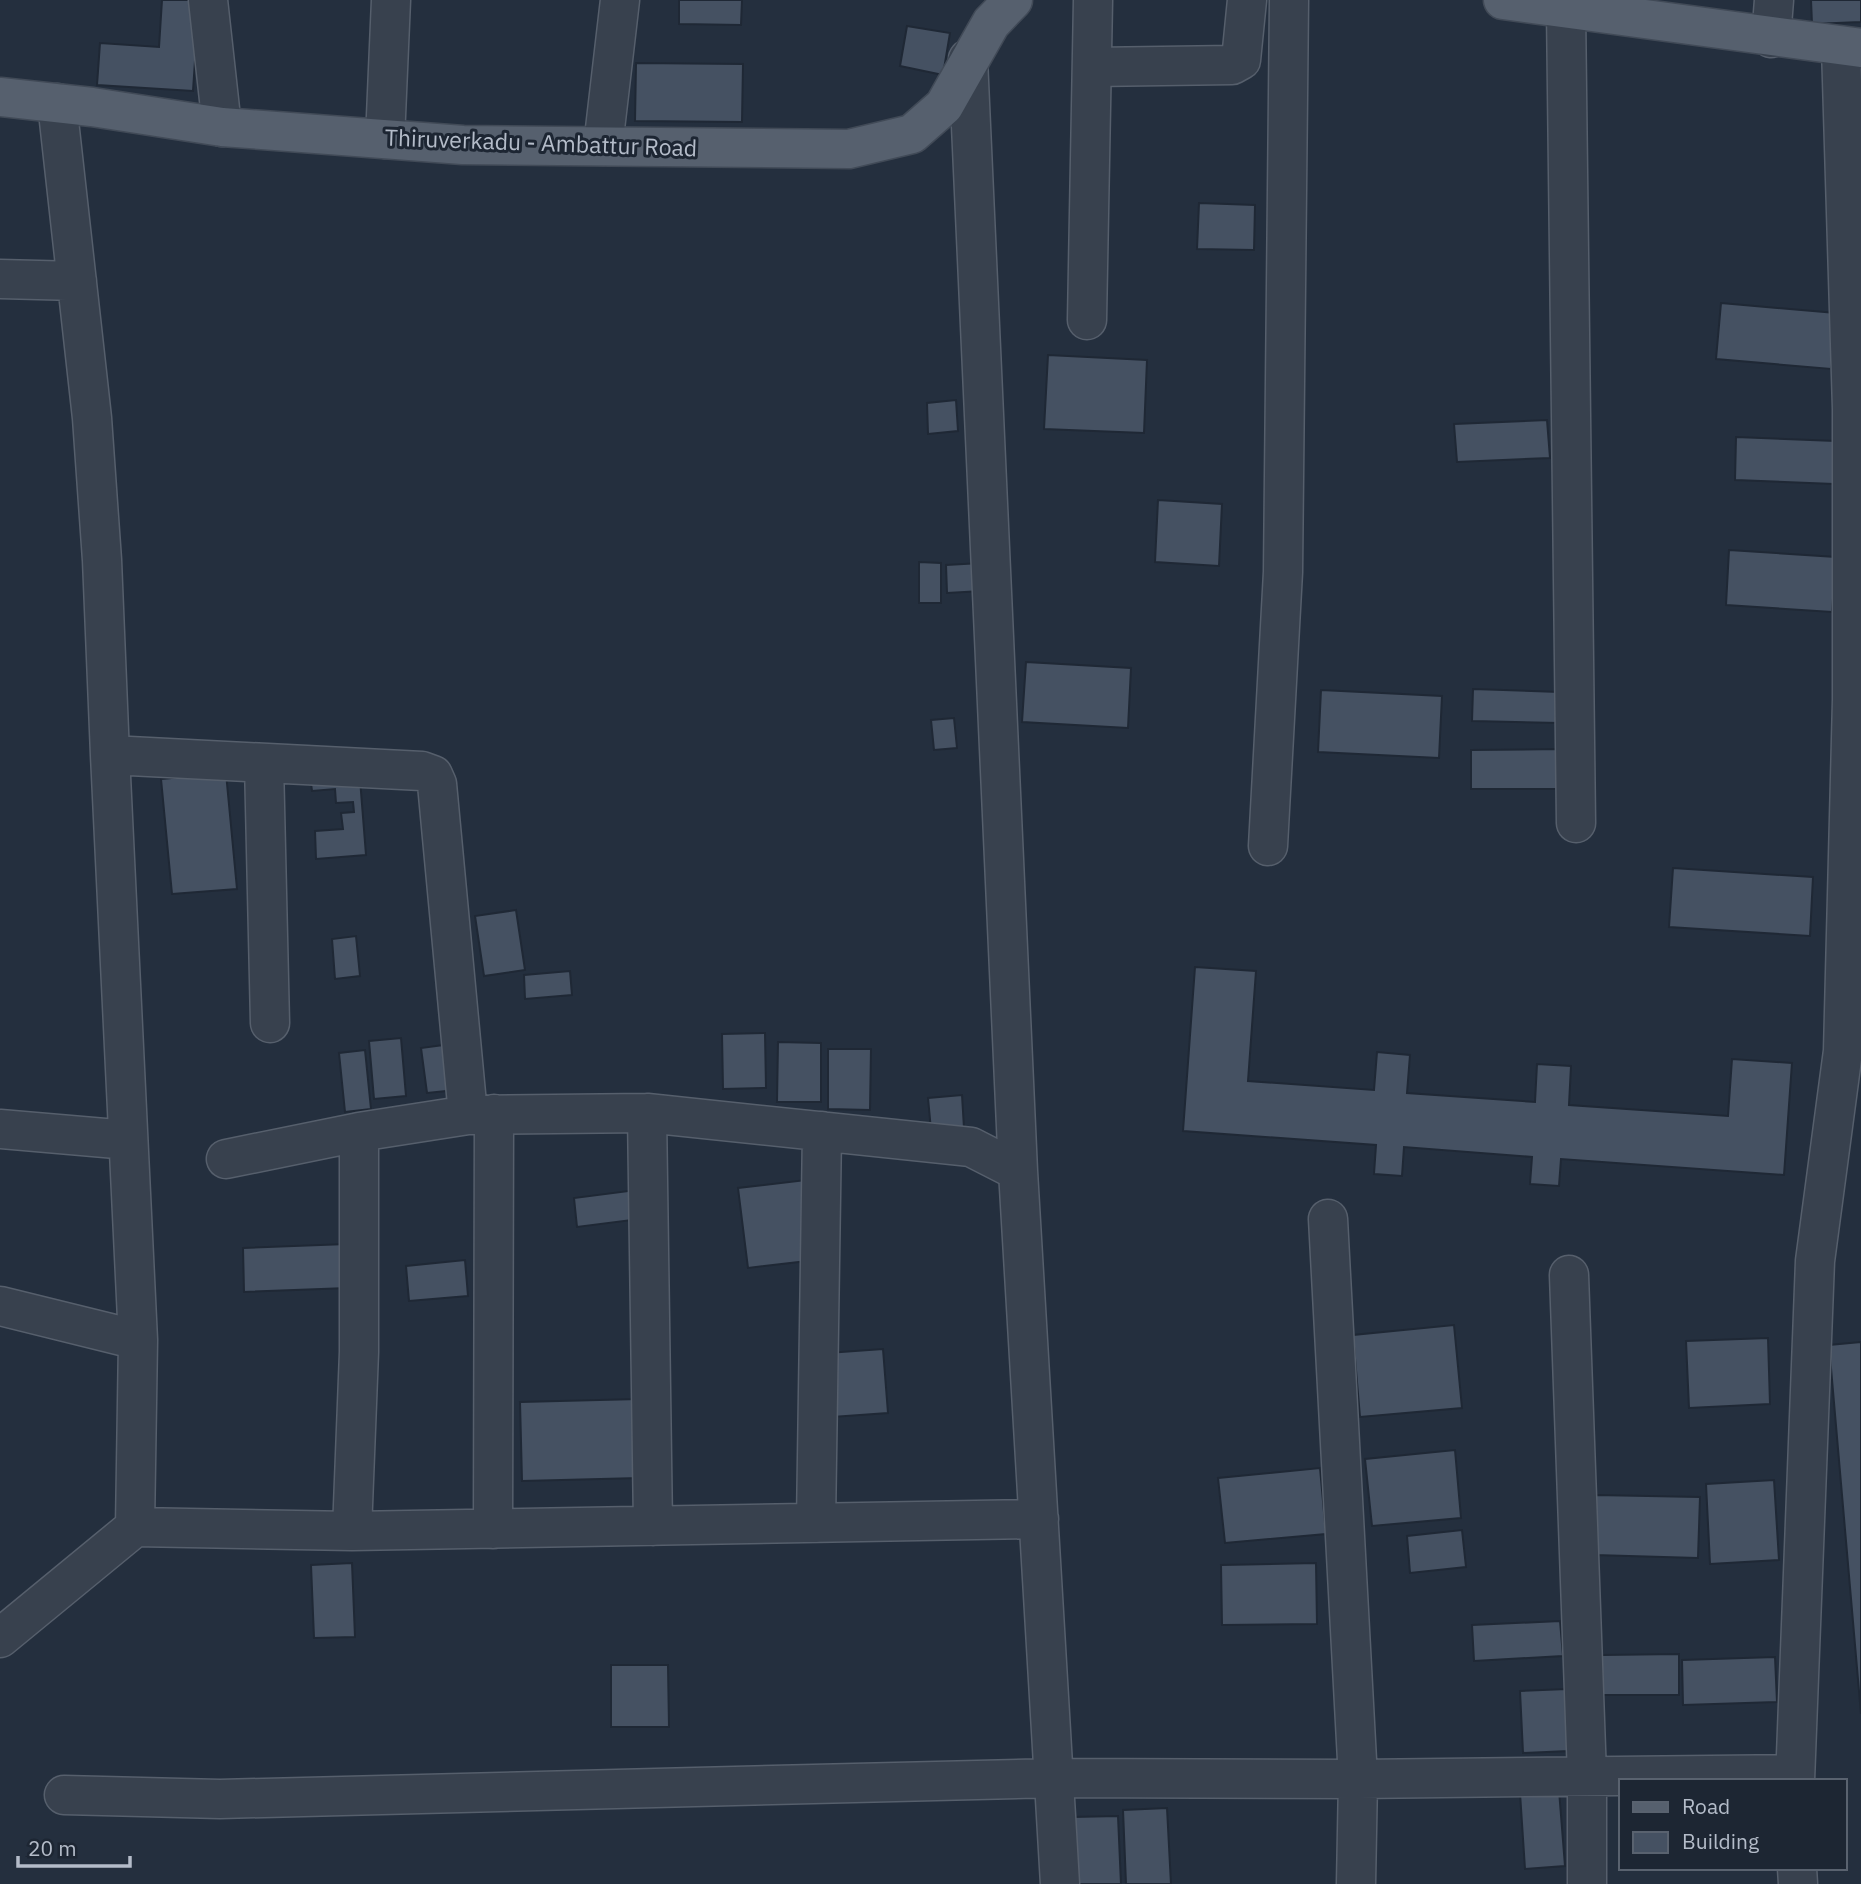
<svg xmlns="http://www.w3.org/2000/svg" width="1861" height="1884" font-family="'IBM Plex Sans',sans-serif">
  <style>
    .building { fill: #455162; stroke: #1f2835; stroke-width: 2 }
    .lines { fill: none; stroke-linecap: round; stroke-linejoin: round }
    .minor-casing { stroke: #565f6c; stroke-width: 41 }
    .major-casing { stroke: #414a57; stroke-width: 41 }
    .minor { stroke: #38414e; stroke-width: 38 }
    .major { stroke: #56606e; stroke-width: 38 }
    .labels { text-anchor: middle; stroke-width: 6; stroke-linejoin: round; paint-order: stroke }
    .street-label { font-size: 23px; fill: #b4bcc9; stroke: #1d2633 }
  </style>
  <rect width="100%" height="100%" fill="#242f3e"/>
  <!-- building -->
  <path class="building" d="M162 0H199L193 91 97 85 100 43 159 47Z
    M679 0H742L741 25 679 24Z
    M1811 0H1861V22L1812 24Z
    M907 26 950 33 943 75 900 66Z
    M636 63 743 64 742 122 635 121Z
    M1199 203 1255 205 1254 250 1197 249Z
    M1721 303 1836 313 1831 369 1716 359Z
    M1048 355 1147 360 1144 433 1044 429Z
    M956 400 958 431 928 434 927 403Z
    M1547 420 1550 458 1457 462 1454 424Z
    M1736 437 1836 441 1834 484 1735 480Z
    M1158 500 1222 504 1219 566 1155 562Z
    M1729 550 1836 557 1832 612 1726 605Z
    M919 562 941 563V603H919Z
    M981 563 982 591 947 593 946 565Z
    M1026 662 1131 668 1128 728 1022 722Z
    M1473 689 1560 692 1559 723 1472 721Z
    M1321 690 1442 696 1439 758 1318 752Z
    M954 718 957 748 934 750 931 720Z
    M1561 749V789H1471V750Z
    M226 773 237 889 172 894 161 779Z
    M360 779 366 855 316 859 315 831 343 829 341 813 354 812 353 802 336 803 335 789 312 791 311 783Z
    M1673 868 1813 877 1810 936 1669 927Z
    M516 910 525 970 484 976 475 916Z
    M356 936 360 976 335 979 332 939Z
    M1195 967 1256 971 1248 1081 1374 1090 1377 1052 1410 1055 1407 1093 1535 1102 1537 1064 1571 1066 1569 1105 1728 1116 1732 1059 1792 1063 1784 1175 1561 1159 1559 1186 1530 1184 1532 1157 1404 1147 1402 1176 1374 1174 1376 1145 1183 1131Z
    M570 971 572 995 525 999 524 975Z
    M765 1033 766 1088 723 1089 722 1034Z
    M401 1038 406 1096 374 1099 369 1041Z
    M778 1042 821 1043V1102H777Z
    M451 1044 456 1090 427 1093 421 1048Z
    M828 1049H871L870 1110 828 1109Z
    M365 1050 371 1109 345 1112 339 1053Z
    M962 1095 964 1128 931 1130 928 1098Z
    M806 1180 816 1260 748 1268 738 1188Z
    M636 1190 640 1219 577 1227 574 1198Z
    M347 1244 348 1288 244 1292 243 1248Z
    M465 1260 468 1296 409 1301 406 1266Z
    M1454 1325 1462 1408 1360 1417 1353 1335Z
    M1768 1338 1770 1404 1689 1408 1686 1341Z
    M1861 1342V1714L1829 1345Z
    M883 1349 888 1413 832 1417 827 1353Z
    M639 1399 640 1478 522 1481 520 1402Z
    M1455 1450 1461 1518 1372 1526 1365 1459Z
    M1320 1468 1326 1534 1225 1543 1218 1478Z
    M1774 1480 1779 1560 1710 1564 1706 1484Z
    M1595 1495 1700 1497 1698 1558 1594 1555Z
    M1462 1530 1466 1567 1410 1573 1407 1536Z
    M352 1563 355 1637 314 1638 311 1565Z
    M1316 1563 1317 1624 1222 1625 1221 1565Z
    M1560 1621 1563 1656 1474 1661 1472 1625Z
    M1679 1654V1695H1602V1655Z
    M1775 1657 1777 1702 1683 1705 1682 1660Z
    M611 1665H668L669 1727H611Z
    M1567 1689 1569 1751 1523 1753 1520 1691Z
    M1559 1790 1565 1866 1525 1869 1520 1793Z
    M1167 1808 1171 1884H1126L1123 1810Z
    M1118 1816 1121 1884H1074L1072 1817Z"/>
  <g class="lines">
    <!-- minor casing -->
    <g class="minor-casing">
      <path id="minor" d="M208 0 222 127
        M1566 9 1576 823
        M1771 38 1774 0
        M1841 48 1852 409V700
        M968 59 1018 1171 1060 1884
        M1092 67 1232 65 1241 60 1247 0
        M57 103 92 418 102 560 110 755
        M385 139 391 0
        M603 146 620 0
        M0 279 77 281
        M1087 320 1093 0
        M110 755 422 771 433 775 437 784 468 1115 359 1132V1352L352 1531 135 1527 138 1340Z
        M264 763 270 1023
        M1268 846 1283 572 1289 0
        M647 1113 653 1526
        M468 1115 647 1113 971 1147 1018 1171
        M0 1129 128 1140
        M226 1159 359 1132
        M1328 1219 1358 1779 1795 1774
        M1569 1275 1587 1776V1884
        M0 1306 138 1340
        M816 1523 822 1131
        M493 1529 494 1114
        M352 1531 1039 1519
        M0 1638 135 1527
        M1795 1781 1815 1261 1843 1051 1852 700 1861 697
        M64 1795 220 1799 1054 1778 1358 1779 1356 1884
        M1797 1868 1798 1884"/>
    </g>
    <!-- major casing -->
    <g class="major-casing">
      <path id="major" d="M1503 0 1861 48
        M0 97 92 107 222 127 463 145 849 149 912 134 944 106 991 23 1013 0"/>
    </g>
    <!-- minor -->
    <use href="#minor" class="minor"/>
    <!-- major -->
    <use href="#major" class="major"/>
  </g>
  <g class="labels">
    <!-- street labels -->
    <g class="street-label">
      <text transform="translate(541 143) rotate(2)" y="8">Thiruverkadu - Ambattur Road</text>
    </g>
  </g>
  <!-- legend -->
  <rect x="1619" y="1779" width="228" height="91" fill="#1d2633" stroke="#59626f" stroke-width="2"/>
  <rect x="1633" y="1802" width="35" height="10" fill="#56606e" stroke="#59626f" stroke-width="2"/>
  <text x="1682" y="1814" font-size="21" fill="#b4bcc9">Road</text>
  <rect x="1633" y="1832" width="35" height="21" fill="#455162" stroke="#59626f" stroke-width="2"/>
  <text x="1682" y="1849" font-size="21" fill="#b4bcc9">Building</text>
  <!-- scale -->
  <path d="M18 1856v10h112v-10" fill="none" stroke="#b4bcc9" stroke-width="3.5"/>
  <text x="28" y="1856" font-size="21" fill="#b4bcc9" stroke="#1d2633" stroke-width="5" paint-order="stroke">20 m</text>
</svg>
